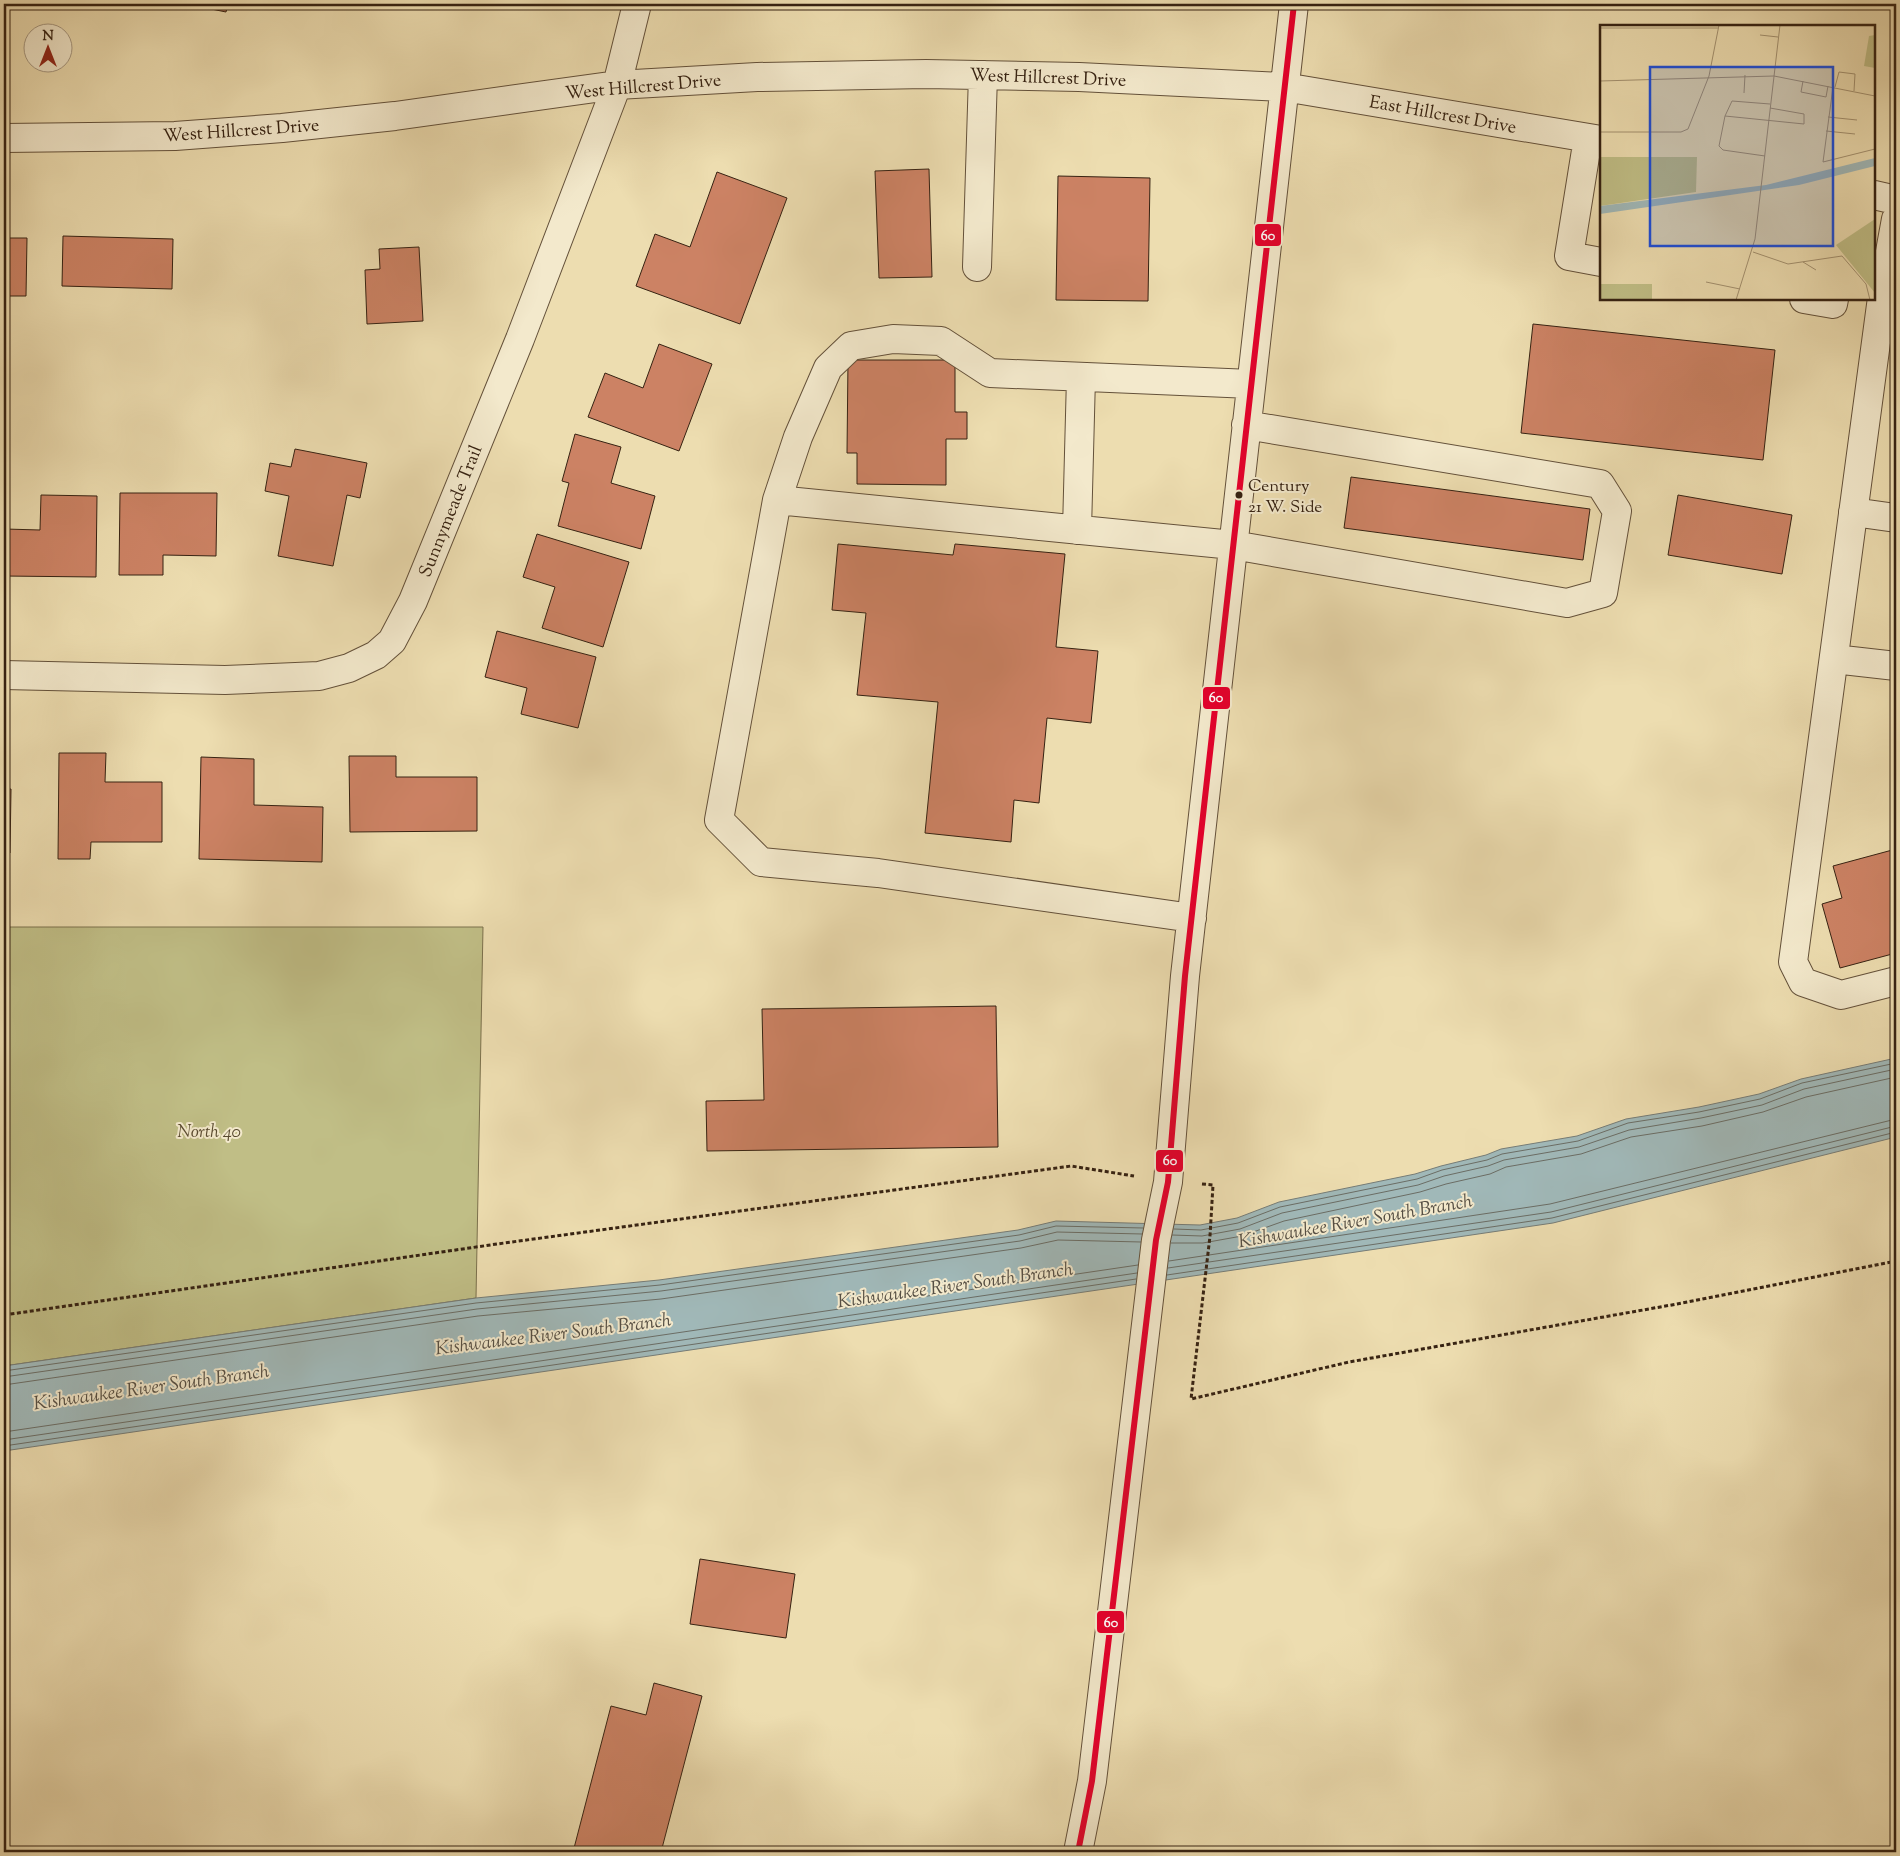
<svg xmlns="http://www.w3.org/2000/svg" width="1900" height="1856" font-family="'Sorts Mill Goudy',serif">
  <style>
    .green { fill: #c0be86; stroke: #7b704c }
    .water { fill: #a0b8b8; stroke: #767c76 }
    .lines { fill: none; stroke-linecap: round; stroke-linejoin: round }
    .shore { stroke: #6b6d65; stroke-width: 1 }
    .building { fill: #cc8264; stroke: #362212 }
    .minor-casing { stroke: #64513a; stroke-width: 30 }
    .path { stroke: #362212; stroke-width: 3; stroke-dasharray: 4 2.5; stroke-linecap: butt }
    .minor { stroke: #f3e9cc; stroke-width: 28 }
    .bus-1-casing { stroke: #f3e9cc; stroke-width: 10 }
    .bus-1 { stroke: #e4002b; stroke-width: 6 }
    .bus-dot { fill: #362212; stroke: #f3e9cc; stroke-width: 2 }
    .labels { text-anchor: middle; stroke-width: 4; stroke-linejoin: round; paint-order: stroke }
    .bus-label { font-size: 17px; fill: #362212; stroke: #f3e9cc; text-anchor: start }
    .street-label { font-size: 18px; fill: #362212; stroke: #f3e9cc }
    .park-label { font-size: 18px; font-style: italic; fill: #58492f; stroke: #f3e9cc }
    .water-label { font-size: 19px; font-style: italic; fill: #564f44; stroke: #f3e9cc }
    .inset-road { fill: none; stroke: #a49271; stroke-width: 1 }
    .view { fill: #1d4ed8; fill-opacity: 0.15; stroke: #1d4ed8; stroke-width: 2.5 }
    .inset-edge { fill: none; stroke: #362212; stroke-width: 2.5 }
    .line-badge { stroke: #f3e9cc; stroke-width: 2 }
    .badge-label { font-size: 14px; text-anchor: middle; font-weight: bold; fill: #fff }
  </style>
  <rect width="100%" height="100%" fill="#edddb0"/>
  <filter id="stains"><feTurbulence type="fractalNoise" baseFrequency=".004" numOctaves="4"/><feColorMatrix values="0 0 0 0 .2 0 0 0 0 .09 0 0 0 0 .02 0 0 0 .5 -.17"/></filter>
  <radialGradient id="worn" r=".72"><stop offset=".6" stop-color="#630" stop-opacity="0"/><stop offset="1" stop-color="#630" stop-opacity=".3"/></radialGradient>
  <!-- green -->
  <path class="green" d="M4 927H483L476 1298 4 1366Z"/>
  <!-- water -->
  <path class="water" d="M1896 1058V1137L1553 1223 4 1451V1366L476 1298 659 1280 1018 1230 1056 1221 1200 1225 1237 1218 1279 1202 1415 1174 1441 1166 1486 1155 1501 1149 1577 1136 1626 1119 1699 1107 1759 1094 1801 1079Z"/>
  <g class="lines">
    <!-- shore -->
    <path class="shore" d="M1174 1229 1201 1230 1238 1223 1280 1207 1417 1179 1442 1170 1487 1160 1502 1154 1578 1141 1628 1123 1699 1112 1760 1099 1802 1083 1896 1063
      M1172 1235 1202 1236 1240 1229 1282 1213 1418 1185 1444 1176 1488 1166 1504 1160 1579 1147 1629 1130 1701 1118 1762 1105 1804 1089 1896 1069
      M1171 1243H1203L1242 1236 1284 1221 1420 1192 1446 1184 1490 1174 1506 1167 1581 1154 1631 1137 1702 1126 1763 1112 1806 1097 1896 1077
      M1169 1261 1550 1204 1896 1119
      M1168 1268 1551 1212 1896 1126
      M1167 1275 1552 1218 1896 1132
      M4 1371 476 1303 660 1285 1019 1235 1056 1226 1143 1228
      M4 1377 477 1309 661 1291 1020 1241 1057 1232 1142 1234
      M4 1385 478 1316 661 1299 1021 1248 1058 1240 1141 1242
      M4 1432 1138 1265
      M4 1440 1137 1273
      M4 1446 1136 1279"/>
  </g>
  <!-- building -->
  <path class="building" d="M192 4H228L226 12 192 5Z
    M1866 4H1892V7Z
    M929 169 932 277 879 278 875 171Z
    M717 172 787 198 740 324 636 286 655 234 690 247Z
    M1058 176 1150 178 1148 301 1056 300Z
    M63 236 173 239 172 289 62 286Z
    M4 238H27L26 296H4Z
    M419 247 423 321 367 324 365 270 380 269 379 249Z
    M1533 324 1775 350 1763 460 1521 433Z
    M659 344 712 364 679 451 588 417 605 373 643 388Z
    M848 360H955V412H967V439H946V485L857 484V453H847Z
    M575 434 621 447 611 483 655 496 641 549 558 526 569 483 562 481Z
    M295 449 367 463 360 498 347 495 333 566 278 556 289 496 265 491 270 463 291 467Z
    M1351 477 1590 509 1583 560 1344 528Z
    M120 493H217L216 556 163 555V575H119Z
    M41 495 97 496 96 577 4 576 5 529 40 530Z
    M1678 495 1792 515 1782 574 1668 555Z
    M537 534 629 562 603 647 542 628 555 587 523 577Z
    M838 544 953 555 955 544 1065 554 1056 647 1098 651 1091 723 1047 718 1039 803 1014 800 1011 842 925 833 938 702 857 695 866 613 832 610Z
    M497 631 596 657 578 728 521 714 527 688 485 677Z
    M59 753H106L105 782H162V842H91L90 859H58Z
    M349 756H396V777H477V831L350 832Z
    M201 757 254 759V805L323 807 322 862 199 859Z
    M4 789H11L10 853H4Z
    M1896 849V953L1840 968 1822 904 1842 898 1833 866Z
    M996 1006 998 1147 707 1151 706 1101 764 1100 762 1009Z
    M700 1559 795 1574 786 1638 690 1624Z
    M654 1683 702 1696 661 1852H573L611 1706 646 1715Z"/>
  <g class="lines">
    <!-- minor casing -->
    <g class="minor-casing">
      <path id="minor" d="M4 138 175 136 282 128 395 116 617 85 757 77 926 74 1079 77 1284 87 1601 140
        M1588 138 1569 256 1601 262
        M1874 195 1896 200
        M1896 219 1883 290 1793 962 1803 982 1841 995 1896 981
        M977 267 983 75
        M1804 299 1833 304 1834 299
        M777 500 798 437 828 368 851 346 893 339 941 341 990 373 1251 384
        M1853 512 1896 518
        M1077 530 1081 377
        M1834 659 1896 666
        M4 675 225 680 319 676 349 668 376 655 392 641 413 601 520 339 617 85 637 4
        M1192 918 878 873 761 862 719 820 777 500 1233 545 1567 603 1603 593 1617 511 1600 484 1246 425
        M1078 1852 1092 1781 1156 1240 1168 1182 1185 976 1294 4"/>
    </g>
    <!-- path -->
    <path class="path" d="M1202 1184 1213 1185 1210 1236 1191 1399 1349 1362 1677 1304 1896 1261
      M4 1315 497 1244 1071 1166 1134 1176"/>
    <!-- minor -->
    <use href="#minor" class="minor"/>
    <!-- bus-1 casing -->
    <g class="bus-1-casing">
      <path id="bus-1" d="M1078 1852 1092 1781 1156 1240 1168 1182 1185 976 1294 4"/>
    </g>
    <!-- bus-1 -->
    <use href="#bus-1" class="bus-1"/>
  </g>
  <!-- markers -->
  <circle class="bus-dot" cx="1239" cy="495" r="4.5"/>
  <g class="labels">
    <!-- bus labels -->
    <g class="bus-label">
      <text x="1248" y="491">Century<tspan x="1248" dy="21">21 W. Side</tspan></text>
    </g>
    <!-- street labels -->
    <g class="street-label">
      <text transform="translate(1048 77) rotate(2)" y="6">West Hillcrest Drive</text>
      <text transform="translate(643 86) rotate(-5)" y="6">West Hillcrest Drive</text>
      <text transform="translate(1443 114) rotate(10)" y="6">East Hillcrest Drive</text>
      <text transform="translate(241 130) rotate(-4)" y="6">West Hillcrest Drive</text>
      <text transform="translate(450 511) rotate(-68)" y="6">Sunnymeade Trail</text>
    </g>
    <!-- park labels -->
    <g class="park-label">
      <text x="209" y="1137">North 40</text>
    </g>
    <!-- water labels -->
    <g class="water-label">
      <text transform="translate(1355 1220) rotate(-10)" y="7">Kishwaukee River South Branch</text>
      <text transform="translate(955 1284) rotate(-8)" y="7">Kishwaukee River South Branch</text>
      <text transform="translate(553 1333) rotate(-7)" y="7">Kishwaukee River South Branch</text>
      <text transform="translate(151 1386) rotate(-8)" y="7">Kishwaukee River South Branch</text>
    </g>
  </g>
  <!-- overview -->
  <g transform="translate(1600 25)">
    <rect width="275" height="275" fill="#edddb0"/>
    <path d="M275 10V43L264 41 269 11ZM0 132H97L96 167 0 181ZM275 194V268L236 220ZM0 259H52V275H0Z" fill="#c0be86"/>
    <path d="M275 133V141L199 160 0 189V181L166 160Z" fill="#a0b8b8"/>
    <path class="inset-road" d="M0 3H119M160 10 178 12M0 56 174 51 275 71M203 56 201 67 226 72 228 61M233 62 223 137 275 124M235 62 239 47 255 49 254 66M144 68 145 50M125 91 132 76 170 79M228 92 257 95M226 106 255 109M0 107H81L88 104 109 51 119 0M165 131 123 125 119 121 125 91 204 99V89L170 83M153 227 188 239 242 231 266 259 270 275M203 237 216 245M106 257 140 264M136 275 155 214 180 0"/>
    <path class="view" d="M50 42H233V221H50Z"/>
    <rect width="275" height="275" class="inset-edge"/>
  </g>
  <g class="line-badge">
    <rect x="1254" y="223" width="28" height="24" rx="5" fill="#e4002b"/>
    <rect x="1202" y="686" width="29" height="24" rx="5" fill="#e4002b"/>
    <rect x="1155" y="1149" width="29" height="24" rx="5" fill="#e4002b"/>
    <rect x="1096" y="1610" width="29" height="24" rx="5" fill="#e4002b"/>
  </g>
  <g class="badge-label">
    <text x="1268" y="240">60</text>
    <text x="1216" y="702">60</text>
    <text x="1170" y="1165">60</text>
    <text x="1111" y="1627">60</text>
  </g>
  <!-- margin -->
  <rect width="1900" height="1856" fill="none" stroke="#edddb0" stroke-width="20"/>
  <rect x="5" y="5" width="1890" height="1846" fill="none" stroke="#362212" stroke-width="2.5"/>
  <rect x="10" y="10" width="1880" height="1836" fill="none" stroke="#362212"/>
  <!-- north arrow -->
  <g transform="translate(48 48)"><circle r="24" fill="#f3e9cc" stroke="#a79982"/>
  <path d="M0-4L9 19L0 12L-9 19Z" fill="#8f2418"/>
  <text y="-8" font-size="14" font-weight="bold" text-anchor="middle" fill="#362212">N</text>
  </g>
  <rect width="100%" height="100%" filter="url(#stains)"/>
  <rect width="100%" height="100%" fill="url(#worn)"/>
</svg>
